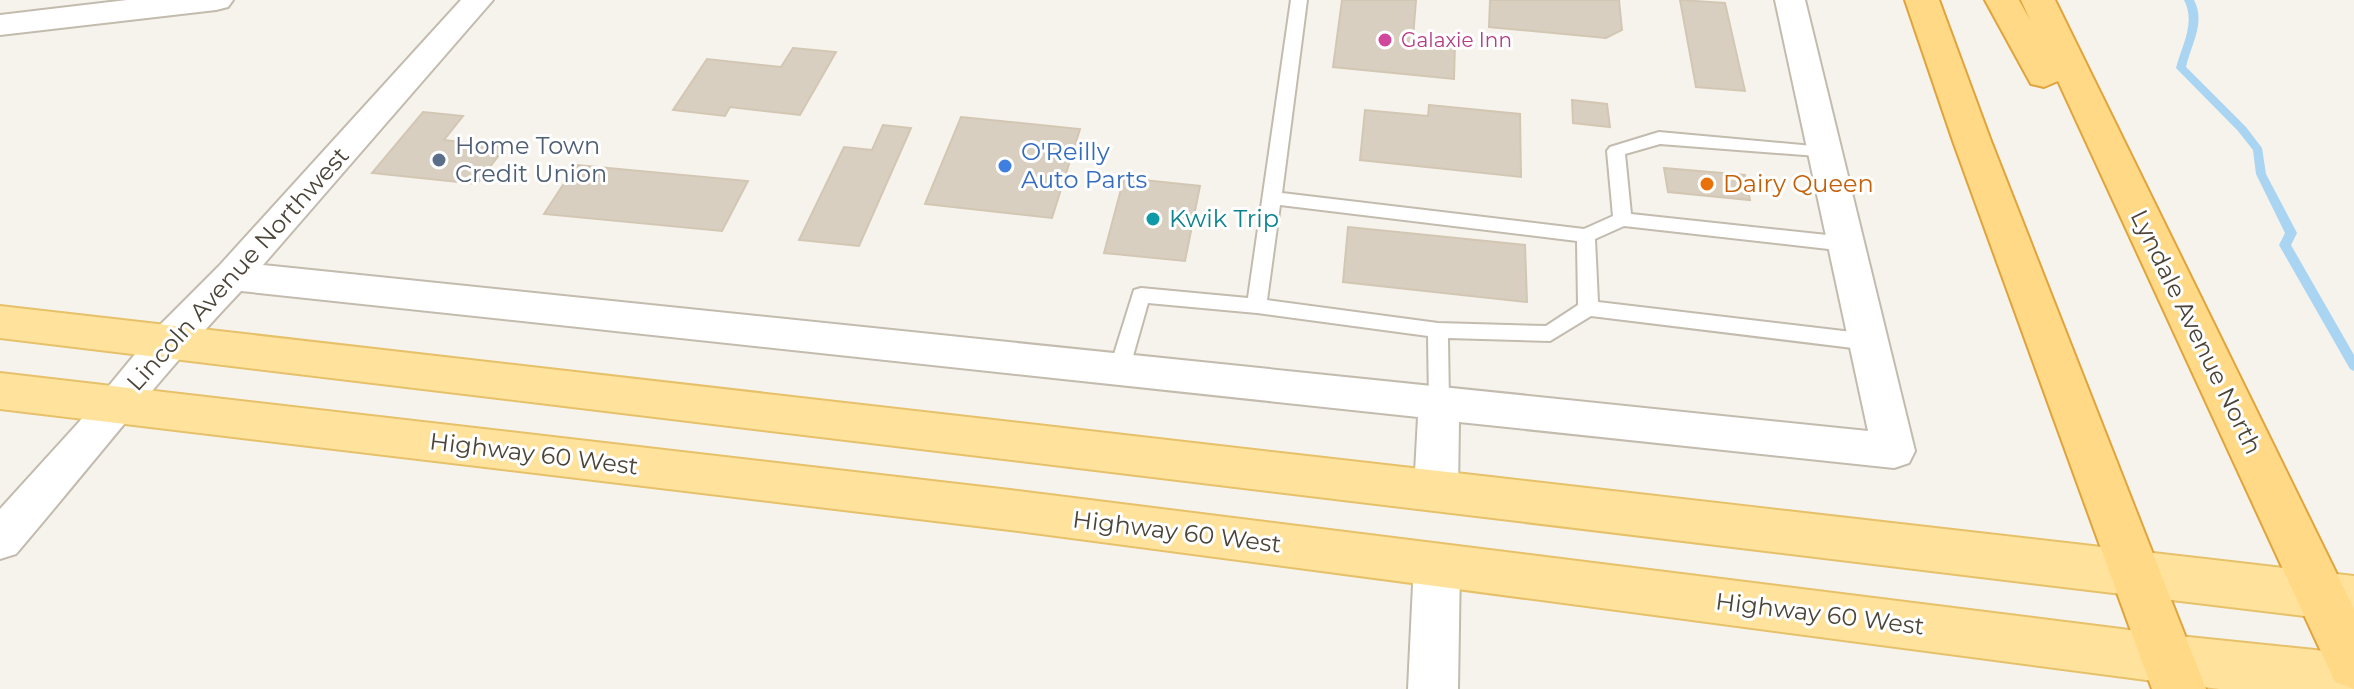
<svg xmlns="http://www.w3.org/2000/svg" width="2354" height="689" font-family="Montserrat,sans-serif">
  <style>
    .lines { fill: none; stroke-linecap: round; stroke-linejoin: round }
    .stream { fill: #a9d4f2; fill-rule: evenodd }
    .building { fill: #d8cfc1; stroke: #d3c7b4; stroke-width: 2 }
    .service-casing { stroke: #c2bbae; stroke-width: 4 }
    .minor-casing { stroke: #c2bbae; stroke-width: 4 }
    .tertiary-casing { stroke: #c2bbae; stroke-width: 4 }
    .primary-casing { stroke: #e6c16a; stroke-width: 4 }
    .trunk-casing { stroke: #e0a43c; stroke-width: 4 }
    .service { fill: #fff; fill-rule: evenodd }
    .minor { fill: #fff; fill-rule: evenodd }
    .tertiary { fill: #fff; fill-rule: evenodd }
    .primary { fill: #ffe39c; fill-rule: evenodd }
    .trunk { fill: #ffd985; fill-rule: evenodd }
    .hotel-dot { fill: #d1479c; stroke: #fff; stroke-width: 3 }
    .service-dot { fill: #5c6f8a; stroke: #fff; stroke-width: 3 }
    .shop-dot { fill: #3f7fe0; stroke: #fff; stroke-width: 3 }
    .food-dot { fill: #e8710a; stroke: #fff; stroke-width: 3 }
    .culture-dot { fill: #0f9aa8; stroke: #fff; stroke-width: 3 }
    .labels { text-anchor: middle; stroke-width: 6; stroke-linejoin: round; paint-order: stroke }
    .far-hotel-label { font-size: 20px; fill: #b23c85; stroke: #fff; text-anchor: start }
    .service-label { font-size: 24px; fill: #4e5e75; stroke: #fff; text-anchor: start }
    .shop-label { font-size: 24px; fill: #366cbe; stroke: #fff; text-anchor: start }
    .food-label { font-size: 24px; fill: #c56008; stroke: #fff; text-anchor: start }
    .culture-label { font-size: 24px; fill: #0d838f; stroke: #fff; text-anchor: start }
    .street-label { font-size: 24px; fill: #4b4439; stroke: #fff }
  </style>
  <rect width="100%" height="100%" fill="#f6f3ec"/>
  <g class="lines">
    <!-- stream -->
    <path class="stream" d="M2184 0H2194C2206 23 2191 44 2186 67L2246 127 2262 148 2266 174 2297 233 2291 245 2354 355V371L2350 369 2279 245 2285 233 2256 174 2253 150 2238 131 2176 68C2182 45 2196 23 2184 0Z"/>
  </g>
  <!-- building -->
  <path class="building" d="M1342 0H1416L1413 38 1455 42 1454 79 1333 67Z
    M1490 0H1619L1622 30 1606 38 1489 27Z
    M1680 0 1725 3 1745 91 1696 87Z
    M793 48 836 52 800 115 730 107 725 116 673 110 707 59 781 67Z
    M1572 100 1607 104 1610 127 1573 123Z
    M1429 105 1520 114 1521 177 1360 160 1365 110 1428 116Z
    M423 112 463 116 444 140 505 147 477 184 372 173Z
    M961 117 1080 129 1052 218 925 204Z
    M883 125 911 128 859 246 799 240 844 147 872 150Z
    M576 165 748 181 722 231 544 214Z
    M1664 168 1745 175 1750 200 1668 192Z
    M1124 178 1200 186 1185 261 1104 253Z
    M1348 227 1525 245 1527 302 1343 282Z"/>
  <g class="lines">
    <!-- service casing -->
    <g class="service-casing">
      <path id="service" d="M1291 0H1307L1282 193 1584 229 1613 216 1607 151 1610 147 1659 132 1824 147 1830 149 1833 153 1830 157 1660 144 1625 154 1631 214 1846 237 1855 244 1846 251 1624 226 1595 239 1598 302 1869 334 1876 337 1879 342 1876 347 1869 350 1591 316 1550 341 1448 338 1449 404 1446 410H1432L1429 404 1428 336 1257 313 1148 303 1129 370 1126 376H1112L1109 370 1134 290 1141 288 1248 298ZM1280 205 1577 241 1578 305 1546 326 1438 323 1267 300Z"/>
    </g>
    <!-- minor casing -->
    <g class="minor-casing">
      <path id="minor" d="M461 0H493L263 265 1868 431 1775 0H1805L1915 451 1909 463 1894 468 1459 422 1458 491 1452 504 1436 509 1420 504 1414 491 1418 417 241 291C162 374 91 466 16 554L0 559V509L79 422 155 330 219 266Z
        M1437 544 1453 550 1460 564 1458 689H1408L1414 564 1421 550Z"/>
    </g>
    <!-- tertiary casing -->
    <g class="tertiary-casing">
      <path id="tertiary" d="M127 0H233L228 7 216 10 0 35V15Z"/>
    </g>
    <!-- primary casing -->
    <g class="primary-casing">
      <path id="primary" d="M0 306 2354 576V622L0 338Z
        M0 373 1010 490 2169 635 2354 654V689H2220L2169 683 1010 530 0 409Z"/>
    </g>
    <!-- trunk casing -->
    <g class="trunk-casing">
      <path id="trunk" d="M1905 0H1939L1991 141 2206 689H2152L1953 141Z
        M1985 0H2019L2030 20 2021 0H2055L2354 609V689L2335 682 2058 81 2044 87 2031 84Z"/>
    </g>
    <!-- service -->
    <use href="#service" class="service"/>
    <!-- minor -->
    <use href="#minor" class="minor"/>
    <!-- tertiary -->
    <use href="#tertiary" class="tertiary"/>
    <!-- primary -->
    <use href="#primary" class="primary"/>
    <!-- trunk -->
    <use href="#trunk" class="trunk"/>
  </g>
  <!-- markers -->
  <circle class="hotel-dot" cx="1385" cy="40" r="8"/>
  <circle class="service-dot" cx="439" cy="160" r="8"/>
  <circle class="shop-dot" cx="1005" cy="166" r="8"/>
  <circle class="food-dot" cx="1707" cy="184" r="8"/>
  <circle class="culture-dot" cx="1153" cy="219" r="8"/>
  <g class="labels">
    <!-- far-hotel labels -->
    <g class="far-hotel-label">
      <text x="1401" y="47">Galaxie Inn</text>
    </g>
    <!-- service labels -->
    <g class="service-label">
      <text x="455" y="154">Home Town<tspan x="455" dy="28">Credit Union</tspan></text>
    </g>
    <!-- shop labels -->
    <g class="shop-label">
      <text x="1021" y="160">O'Reilly<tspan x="1021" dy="28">Auto Parts</tspan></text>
    </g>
    <!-- food labels -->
    <g class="food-label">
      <text x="1723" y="192">Dairy Queen</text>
    </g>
    <!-- culture labels -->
    <g class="culture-label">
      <text x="1169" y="227">Kwik Trip</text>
    </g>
    <!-- street labels -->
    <g class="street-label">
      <text transform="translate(238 269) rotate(-48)" y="8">Lincoln Avenue Northwest</text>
      <text transform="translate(2196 332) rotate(64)" y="8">Lyndale Avenue North</text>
      <text transform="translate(534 454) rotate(7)" y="8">Highway 60 West</text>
      <text transform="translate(1177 532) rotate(7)" y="8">Highway 60 West</text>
      <text transform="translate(1820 614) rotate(7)" y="8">Highway 60 West</text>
    </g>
  </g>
</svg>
